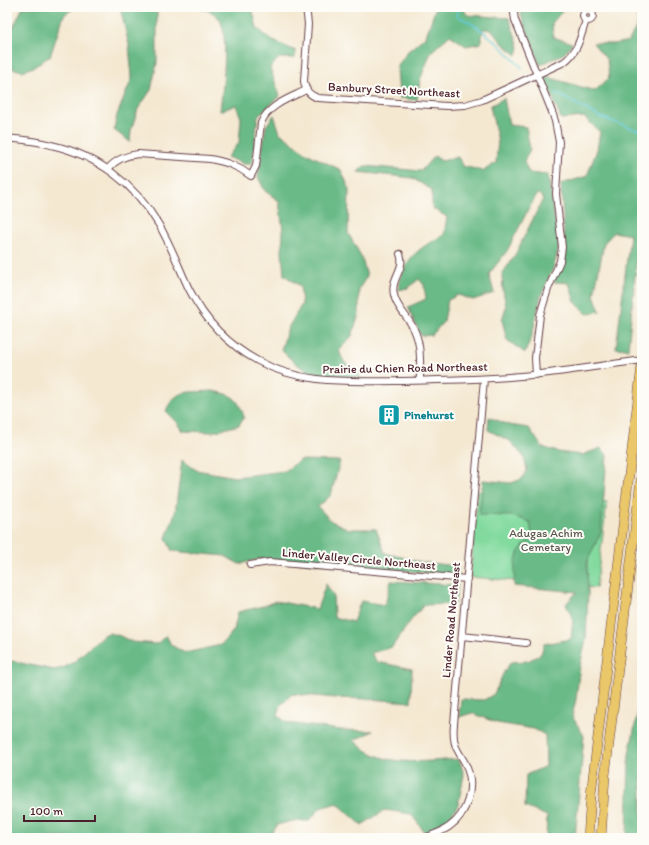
<svg xmlns="http://www.w3.org/2000/svg" width="649" height="845" font-family="Itim,sans-serif">
  <style>
    .green { fill: #82da9f; stroke: #667c65 }
    .forest { fill: #69ba86; stroke: #5a6c58 }
    .lines { fill: none; stroke-linecap: round; stroke-linejoin: round }
    .stream { stroke: #5ec9d8; stroke-width: 1.5 }
    .minor-casing { stroke: #643d44; stroke-width: 8 }
    .highway-casing { stroke: #643d44; stroke-width: 10 }
    .minor { stroke: #fff; stroke-width: 6 }
    .highway { stroke: #eac769; stroke-width: 9 }
    .labels { text-anchor: middle; stroke-width: 4; stroke-linejoin: round; paint-order: stroke }
    .street-label { font-size: 12px; fill: #4a1f2b; stroke: #fdfcf7 }
    .culture-label { font-size: 12px; font-weight: bold; fill: #0d838f; stroke: #fdfcf7; text-anchor: start }
    .park-label { font-size: 12px; fill: #5b574e; stroke: #fdfcf7 }
  </style>
  <rect width="100%" height="100%" fill="#fdfcf7"/>
  <filter id="ink" filterUnits="userSpaceOnUse"><feTurbulence type="fractalNoise" baseFrequency=".025" numOctaves="2"/><feDisplacementMap in="SourceGraphic" scale="8" xChannelSelector="R" yChannelSelector="G"/><feConvolveMatrix kernelMatrix="1 2 1 2 8 2 1 2 1" color-interpolation-filters="sRGB"/></filter>
  <filter id="wash" filterUnits="userSpaceOnUse"><feTurbulence type="fractalNoise" baseFrequency=".012" numOctaves="4" result="noise"/><feDisplacementMap in="SourceGraphic" scale="16" xChannelSelector="R" yChannelSelector="G"/><feGaussianBlur stdDeviation="0.9" result="paint"/><feColorMatrix in="noise" values="0 0 0 0 0 0 0 0 0 0 0 0 0 0 0 0 0 1.4 0 .05"/><feComposite in="paint" operator="in"/></filter>
  <g filter="url(#wash)">
    <rect width="100%" height="100%" fill="#f4e8d1"/>
    <!-- green -->
    <path class="green" d="M478 491 607 502 596 588 470 577Z"/>
    <!-- forest -->
    <path class="forest" d="M23 7H76L64 15 50 56 34 67 22 71 11 68 7 65V40Z
      M120 7H157V63L151 90 138 109 131 130 130 142 114 130 117 115 132 78 129 45Z
      M197 7H252L257 28 271 40 296 51 295 58H279L270 68 280 96 258 116 252 164H244L227 157 239 143 241 118 236 105 220 111C222 93 231 28 217 16 213 11 203 9 197 7Z
      M436 7H464L463 8 467 15 509 18 519 47 517 55 503 44 492 30 483 29 481 43 466 46 450 35 431 52 420 80 417 100 399 98 397 67 408 51 426 36Z
      M521 7H572L564 9 552 23 553 37 572 43 565 53 540 65 521 15Z
      M635 7H642V202L628 349 616 348 630 235 614 232 604 243 594 295 600 311 587 314 575 302 569 283 554 282 565 251 561 184 587 176 597 150 600 132 584 117 561 119 544 76 595 91 609 78 607 60 593 43 614 44 629 41 638 23Z
      M504 98 509 125 526 127 530 149 524 162 529 173 548 175 559 246 554 266 541 296 532 335 525 353 507 340 502 320 506 307 503 290 502 274 514 257 543 199 538 193 531 204 507 251 489 274 494 293 473 300 458 295 448 300 444 321 432 335 421 336 408 307 426 299 424 285 419 279 408 288 398 290C404 258 417 249 444 235L447 217 432 208V190L412 178 358 172 364 166 421 171 434 156 442 161 458 157 463 166 483 171 496 163 498 141 490 106Z
      M274 115 280 133 306 153 341 170 349 188 348 233 361 256 367 276 359 289V314L352 336 339 350C343 362 347 368 360 371V378L312 374 295 363 281 350 288 328 302 304 300 286 284 275 282 252 283 230 279 201 265 191 258 177 266 126Z
      M213 391C234 395 238 398 244 417L239 425 212 432 183 431 178 423 166 411C176 387 191 393 213 391Z
      M489 417 509 425 529 428 542 447 558 452 582 455 601 448 607 455 601 532 587 562 588 593 586 639 580 666 576 699 572 716 584 736 575 838H546L547 816 525 807 526 775 546 766 545 735 534 729 497 723 472 713 459 717 461 699 484 700 494 694 504 672 511 662 528 661 541 654 544 644 571 639 573 619 566 604 577 592 514 586 515 562 519 551 532 536 530 522 512 516 479 515 483 480 511 483 522 479 527 470 524 457 510 441 488 430Z
      M182 460 196 470 235 477 285 471 300 460 340 461 331 495 318 507 331 521 349 529H376L385 553 420 562 457 566 459 575 261 559 239 564 225 556 172 551 166 538 175 513Z
      M391 581 458 585 455 604 424 605 412 619 392 647 371 653 377 662 412 669 411 702 368 699 336 698 292 694 280 706 278 716 288 723 341 730 373 731 354 740C380 769 424 761 459 759L464 775 458 805 444 826 426 834 411 814 385 810 362 825 337 803 320 808 309 821H292L277 825 268 838H7V660L54 670 63 668 74 662 103 635 109 633 118 635 132 642 157 644 166 635 171 645 185 653 221 645 234 630 238 612 263 606 276 601 317 609 326 584 333 595 334 617 353 622 361 601 385 605Z
      M642 692V838H627L629 754Z"/>
    <g class="lines">
      <!-- stream -->
      <path class="stream" d="M459 7 457 16C483 27 503 48 523 69
        M556 93 600 117 640 131"/>
    </g>
  </g>
  <g filter="url(#ink)">
    <g class="lines">
      <!-- minor casing -->
      <g class="minor-casing">
        <path id="minor" d="M306 7 308 24 304 81C305 90 309 95 318 98L447 106 465 105 482 100 564 62C578 52 581 36 586 20
          M513 7 515 20 552 112 555 121 559 142 556 194 562 247 560 261 548 289 540 315 535 358 536 375
          M583 16a5 5 0 1 1 10 0a5 5 0 1 1-10 0Z
          M7 138C22 140 37 141 51 145 97 155 135 184 159 225 171 245 179 268 189 289 204 319 228 345 258 361 303 385 348 381 396 381 434 380 471 380 509 377 553 374 598 366 642 360
          M108 169C115 160 127 155 138 154L210 159C226 162 238 166 251 176L256 166 261 123C268 105 290 98 306 90
          M400 254C406 269 390 278 394 295 396 306 405 314 411 324 422 341 420 361 420 380
          M250 565 270 562 467 579
          M462 636 526 643
          M425 838C433 834 443 832 450 826 467 814 475 787 467 768 465 761 461 757 458 751 453 743 453 734 454 724L484 379"/>
      </g>
      <!-- highway casing -->
      <g class="highway-casing">
        <path id="highway" d="M588 838 591 795 642 365
          M601 838 605 776 642 471"/>
      </g>
      <!-- minor -->
      <use href="#minor" class="minor"/>
      <!-- highway -->
      <use href="#highway" class="highway"/>
    </g>
  </g>
  <!-- icons -->
  <defs>
    <g id="building-square" transform="scale(1.15)"><rect x="-9" y="-9" width="18" height="18" rx="4" fill="#0f9aa8" stroke="#fdfcf7"/><path d="M-4-6H4V6H1V3H-1V6H-4ZM-2.5-4.3h1.7v1.8h-1.7ZM.8-4.3h1.7v1.8H.8ZM-2.5-1h1.7V.8h-1.7ZM.8-1h1.7V.8H.8Z" fill="#fff"/></g>
  </defs>
  <g fill-rule="evenodd">
    <use href="#building-square" x="389" y="415"/>
  </g>
  <g class="labels">
    <!-- street labels -->
    <g class="street-label">
      <text transform="translate(394 90) rotate(3)" y="4">Banbury Street Northeast</text>
      <text transform="translate(405 368) rotate(-1)" y="4">Prairie du Chien Road Northeast</text>
      <text transform="translate(359 559) rotate(5)" y="4">Linder Valley Circle Northeast</text>
      <text transform="translate(451 620) rotate(-85)" y="4">Linder Road Northeast</text>
    </g>
    <!-- culture labels -->
    <g class="culture-label">
      <text x="404" y="419">Pinehurst</text>
    </g>
    <!-- park labels -->
    <g class="park-label">
      <text x="546" y="537">Adugas Achim<tspan x="546" dy="14">Cemetary</tspan></text>
    </g>
  </g>
  <!-- margin -->
  <rect width="649" height="845" fill="none" stroke="#fdfcf7" stroke-width="24"/>
  <!-- scale -->
  <path d="M24 815v6h71v-6" fill="none" stroke="#4a1f2b" stroke-width="2"/>
  <text x="30" y="815" font-size="12" fill="#4a1f2b" stroke="#fdfcf7" stroke-width="3" paint-order="stroke">100 m</text>
</svg>
